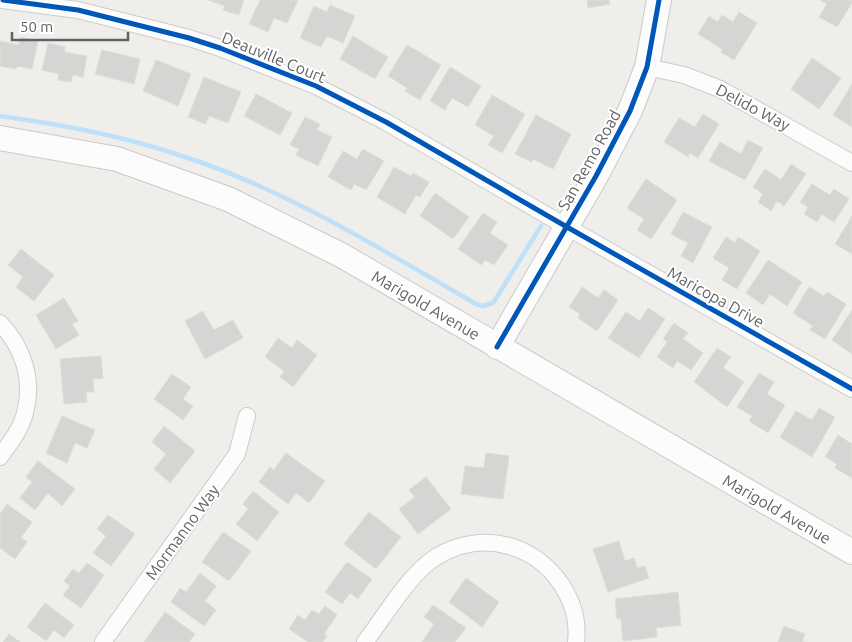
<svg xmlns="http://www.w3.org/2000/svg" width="852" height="642" font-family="Ubuntu,sans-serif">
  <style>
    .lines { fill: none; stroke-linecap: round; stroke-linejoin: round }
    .stream { stroke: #bfe0f9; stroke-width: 4.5 }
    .building { fill: #d6d5d3; stroke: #deddd9 }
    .street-casing { stroke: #cbcccc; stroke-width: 18 }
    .secondary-casing { stroke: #cacacb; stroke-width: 26 }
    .street { stroke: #fdfcfc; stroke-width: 16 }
    .secondary { stroke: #fdfcfc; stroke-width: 24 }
    .cycleway-casing { stroke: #fff; stroke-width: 8 }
    .cycleway { stroke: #0057b8; stroke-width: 5 }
    .labels { text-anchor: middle; stroke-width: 4; stroke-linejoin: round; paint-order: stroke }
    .street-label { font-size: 16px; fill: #5f6368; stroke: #fff }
  </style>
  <rect width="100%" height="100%" fill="#efeeea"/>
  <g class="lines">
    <!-- stream -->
    <path class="stream" d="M0 116C64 125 124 136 185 157 289 191 382 250 476 304L483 306 493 303 541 226"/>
  </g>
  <!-- building -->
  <path class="building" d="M208 0H244L239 15 223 10 225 6Z
    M260 0H298L287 23 274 18 268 32 249 24Z
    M587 0H609L610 4 588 8Z
    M820 0H852V3L837 27 819 17 827 4Z
    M330 5 355 16 343 43 327 36 321 47 300 38 314 6 327 12Z
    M739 12 757 23 734 60 721 52 722 49 698 34 709 16 718 22 722 15 733 22Z
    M353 36 388 57 375 79 340 59Z
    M20 37 38 41 32 69 17 66 16 69 0 66V41L19 45Z
    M48 43 65 47 64 52 87 56 83 77 73 75 71 82 58 80 59 74 42 70Z
    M407 45 441 65 420 100 405 91 407 88 388 76Z
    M102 50 140 59 134 84 95 74Z
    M812 58 841 78 819 109 791 89Z
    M156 60 191 74 178 106 143 91Z
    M450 67 481 86 468 107 452 98 445 110 430 101Z
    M204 77 241 92 228 123 209 116 205 124 188 117Z
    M852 84V127L833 115Z
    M256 94 292 113 280 135 244 116Z
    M492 95 525 114 502 153 488 145 494 136 475 125Z
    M703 114 719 124 698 158 690 153 688 157 664 142 679 118 695 127Z
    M536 115 571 134 553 169 533 159 532 162 515 154Z
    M305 117 320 124 317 130 332 137 318 166 296 155 299 149 290 145Z
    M748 140 763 148 745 180 709 161 720 142 741 154Z
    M363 149 384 161 366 190 354 184 351 190 328 177 343 151 357 159Z
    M791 164 806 174 784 206 777 201 771 211 758 202 763 194 753 187 765 169 781 180Z
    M394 167 411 176 413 173 429 182 420 197 416 195 405 214 377 197Z
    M646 179 677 200 651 239 637 230 644 219 627 208Z
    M812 184 830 195 834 189 849 199 834 222 822 214 817 222 804 214 808 207 800 202Z
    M435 193 469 217 453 239 420 216Z
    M683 212 712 227 693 263 681 256 688 243 671 234Z
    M483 213 497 222 490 233 508 245 494 265 485 260 481 265 458 249Z
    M852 216V254L835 244Z
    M726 237 735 243 738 237 760 251 737 289 722 280 729 268 713 258Z
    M21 249 54 275 34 301 16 287 23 277 8 265Z
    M768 260 802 282 787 306 770 294 763 305 746 293Z
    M582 287 598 298 604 290 618 300 597 331 578 318 580 314 569 307Z
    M809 287 824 296 827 292 846 304 825 339 810 330 813 326 793 313Z
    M64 298 78 321 72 324 79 335 56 349 36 315Z
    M648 308 665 319 639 358 608 338 626 312 640 321Z
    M852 310V354L832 340Z
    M203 311 214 330 233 320 243 338 205 359 185 321Z
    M674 323 688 333 683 339 703 353 691 370 677 361 673 368 657 357 667 342 663 339Z
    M278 338 292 348 297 340 317 355 293 387 280 377 284 371 265 357Z
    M717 348 731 357 723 368 744 382 727 407 694 382Z
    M101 356 103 378 93 379 94 392H86L87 402 64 404 60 359Z
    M759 373 774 382 767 394 785 405 768 433 749 421 752 416 737 407Z
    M172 374 191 387 183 399 193 406 183 420 154 399Z
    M819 408 835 417 812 457 780 437 796 411 812 420Z
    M62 416 95 430 87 448 75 443 67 463 46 453Z
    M164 426 195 451 170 483 154 469 166 454 152 442Z
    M838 435 852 444V478L835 468 837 464 825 457Z
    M286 453 325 481 309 503 296 493 288 504 259 482 270 467 274 470Z
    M486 453 509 456 503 499 461 494 465 466 484 468Z
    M38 461 75 489 62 506 48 493 35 510 20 498 32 482 26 477Z
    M426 477 451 509 418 534 399 509 415 497 409 490Z
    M253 491 279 512 257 541 236 524 248 509 243 504Z
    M7 504 32 522 21 538 27 542 15 559 0 548V514Z
    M369 512 401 537 376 569 344 544Z
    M108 515 135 534 111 566 93 553 106 536 97 529Z
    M223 532 251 551 229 581 202 562Z
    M619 541 625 561 634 558 637 568 645 566 649 578 608 592 593 549Z
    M347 562 372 579 358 599 350 593 342 604 325 592Z
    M87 563 104 575 81 608 63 595 70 586 64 581 73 569 79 573Z
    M200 573 216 586 205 601 216 610 204 626 171 602 180 588 186 592Z
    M466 578 499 602 482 627 449 602Z
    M678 592 681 625 656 628 657 637 623 641 621 619H617L615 599Z
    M45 603 74 625 64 638 54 630 46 641 27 627Z
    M433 605 466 628 455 642H422L434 624 424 617Z
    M325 606 337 615 324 634 327 636 323 642H308L289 629 298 615 305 620 312 610 319 614Z
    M165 612 195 634 189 642H144Z
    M784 626 805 634 802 641 805 642H778Z
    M9 634 20 642H3Z"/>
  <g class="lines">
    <!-- street casing -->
    <g class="street-casing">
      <path id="street" d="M3 0 78 10 189 38 220 48 316 86 386 122 567 227 852 389
        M647 67 684 75 720 89 852 163
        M0 323C23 347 34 380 25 413 21 429 10 443 0 457
        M103 642 237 454 247 416
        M365 642C385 616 409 574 436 557 484 528 541 545 567 594 575 609 578 625 576 642"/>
    </g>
    <!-- secondary casing -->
    <g class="secondary-casing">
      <path id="secondary" d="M0 138 117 159 228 199 341 255 852 552
        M497 347 596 176 630 111 647 67 659 0"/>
    </g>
    <!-- street -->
    <use href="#street" class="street"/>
    <!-- secondary -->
    <use href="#secondary" class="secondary"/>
    <!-- cycleway casing -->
    <g class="cycleway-casing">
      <path id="cycleway" d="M3 0 78 10 189 38 220 48 316 86 386 122 567 227 852 389
        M497 347 596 176 630 111 647 67 659 0"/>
    </g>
    <!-- cycleway -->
    <use href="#cycleway" class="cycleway"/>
  </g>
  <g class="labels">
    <!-- street labels -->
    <g class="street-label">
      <text transform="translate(274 57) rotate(22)" y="6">Deauville Court</text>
      <text transform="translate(753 107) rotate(28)" y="6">Delido Way</text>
      <text transform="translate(589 160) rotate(-61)" y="6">San Remo Road</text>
      <text transform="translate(716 297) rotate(29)" y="6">Maricopa Drive</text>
      <text transform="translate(426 305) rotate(30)" y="6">Marigold Avenue</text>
      <text transform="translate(777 509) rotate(30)" y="6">Marigold Avenue</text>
      <text transform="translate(182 532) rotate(-54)" y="6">Mormanno Way</text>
    </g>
  </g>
  <!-- scale -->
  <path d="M12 32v8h116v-8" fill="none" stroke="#5f6368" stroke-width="2.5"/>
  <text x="20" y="32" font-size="15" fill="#5f6368" stroke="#ffffff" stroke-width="4" paint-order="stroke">50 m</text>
</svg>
